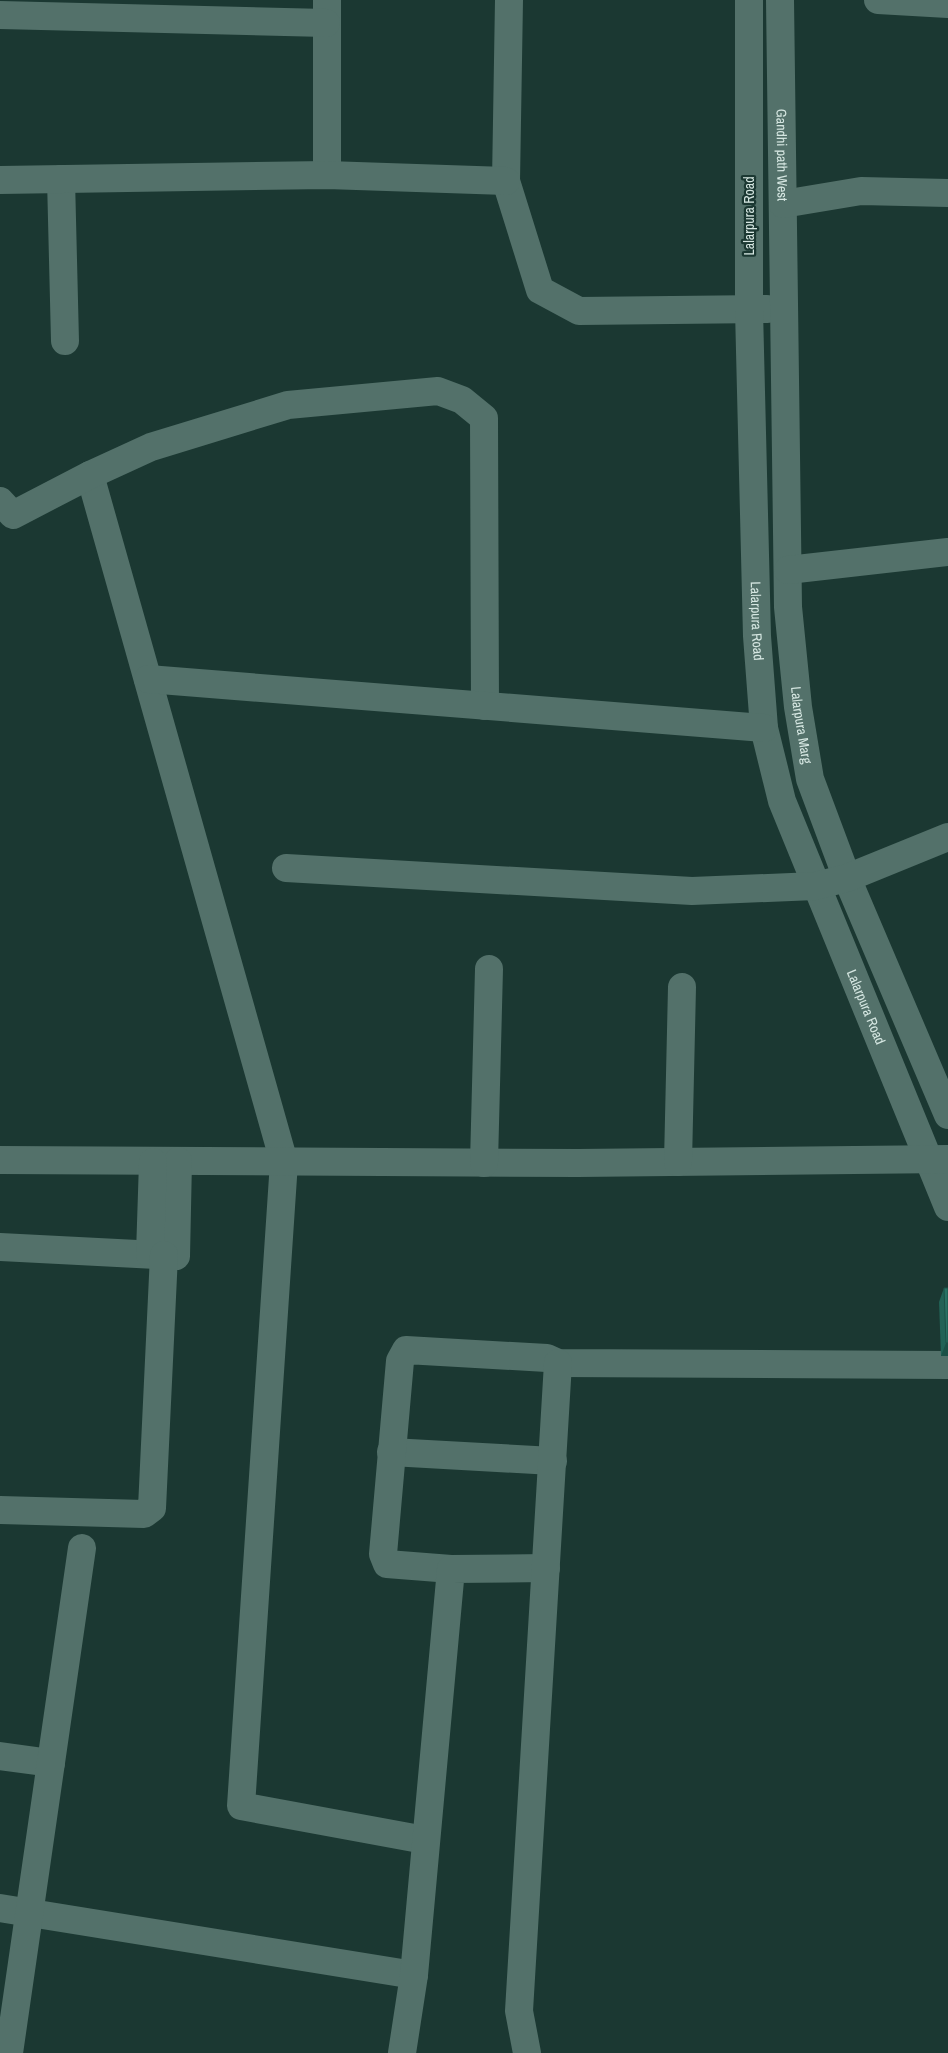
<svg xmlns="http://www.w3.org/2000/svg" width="948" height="2053" font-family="'Archivo Narrow',sans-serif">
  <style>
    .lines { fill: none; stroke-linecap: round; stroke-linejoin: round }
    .minor { stroke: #53716a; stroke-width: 28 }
    .wall { fill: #226256 }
    .shaded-wall { fill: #1c5046 }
    .building { fill: #287264; stroke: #1c5046 }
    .labels { text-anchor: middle; stroke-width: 4.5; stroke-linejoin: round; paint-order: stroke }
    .street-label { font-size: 14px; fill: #d5e6e1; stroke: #1b3832 }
  </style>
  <rect width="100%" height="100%" fill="#1b3832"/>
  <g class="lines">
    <!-- minor -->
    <g class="minor">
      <path d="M327 0V175"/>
      <path d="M509 0 506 181 540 290 579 311 767 309"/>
      <path id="s1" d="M749 0V310L757 636 764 728 782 801 948 1207"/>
      <path id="s2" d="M780 0 788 607 798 707 810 779 847 878 948 1115"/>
      <path d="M878 0 948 4"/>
      <path d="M0 15 326 23"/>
      <path d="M61 179 65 341"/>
      <path d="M0 180 327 175 506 181"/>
      <path d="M783 204 861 191 948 193"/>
      <path d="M90 475 284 1162 241 1806 425 1840"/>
      <path d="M0 501 13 515 90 475 151 447 288 405 438 391 462 400 484 418 485 706"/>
      <path d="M788 570 948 552"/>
      <path d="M148 679 764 728"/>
      <path d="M286 868 692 891 815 886 847 878 948 837"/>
      <path d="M0 1160 578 1163 947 1159"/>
      <path d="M678 1162 682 987"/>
      <path d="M484 1163 489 969"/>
      <path d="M0 1247 176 1256 178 1161"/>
      <path d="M150 1254 153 1162"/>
      <path d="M391 1452 553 1461"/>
      <path d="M0 1510 144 1514 152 1508 164 1255"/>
      <path d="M451 1569 387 1564 383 1554 400 1361 406 1350 547 1358 558 1363 948 1365"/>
      <path d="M0 1756 51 1763"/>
      <path d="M0 1908 414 1975"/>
      <path d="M9 2053 82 1548"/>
      <path d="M402 2053 414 1975 451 1569 546 1568"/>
      <path d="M527 2053 519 2011 558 1363"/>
    </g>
  </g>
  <!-- wall -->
  <path class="wall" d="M944 1288H948V1356H941L939 1302Z"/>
  <!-- shaded-wall -->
  <path class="shaded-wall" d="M946 1343H948V1356H941Z"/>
  <!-- building -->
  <path class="building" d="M944 1288H948V1343H946Z"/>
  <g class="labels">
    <!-- street labels -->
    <g class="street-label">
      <text dy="5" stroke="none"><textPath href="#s2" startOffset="155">Gandhi path West</textPath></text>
      <text transform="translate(749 216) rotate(-90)" y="5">Lalarpura Road</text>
      <text dy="5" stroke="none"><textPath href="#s1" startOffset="621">Lalarpura Road</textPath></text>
      <text dy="5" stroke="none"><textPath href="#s2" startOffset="726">Lalarpura Marg</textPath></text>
      <text dy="5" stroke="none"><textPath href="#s1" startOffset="1026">Lalarpura Road</textPath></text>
    </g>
  </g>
</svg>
